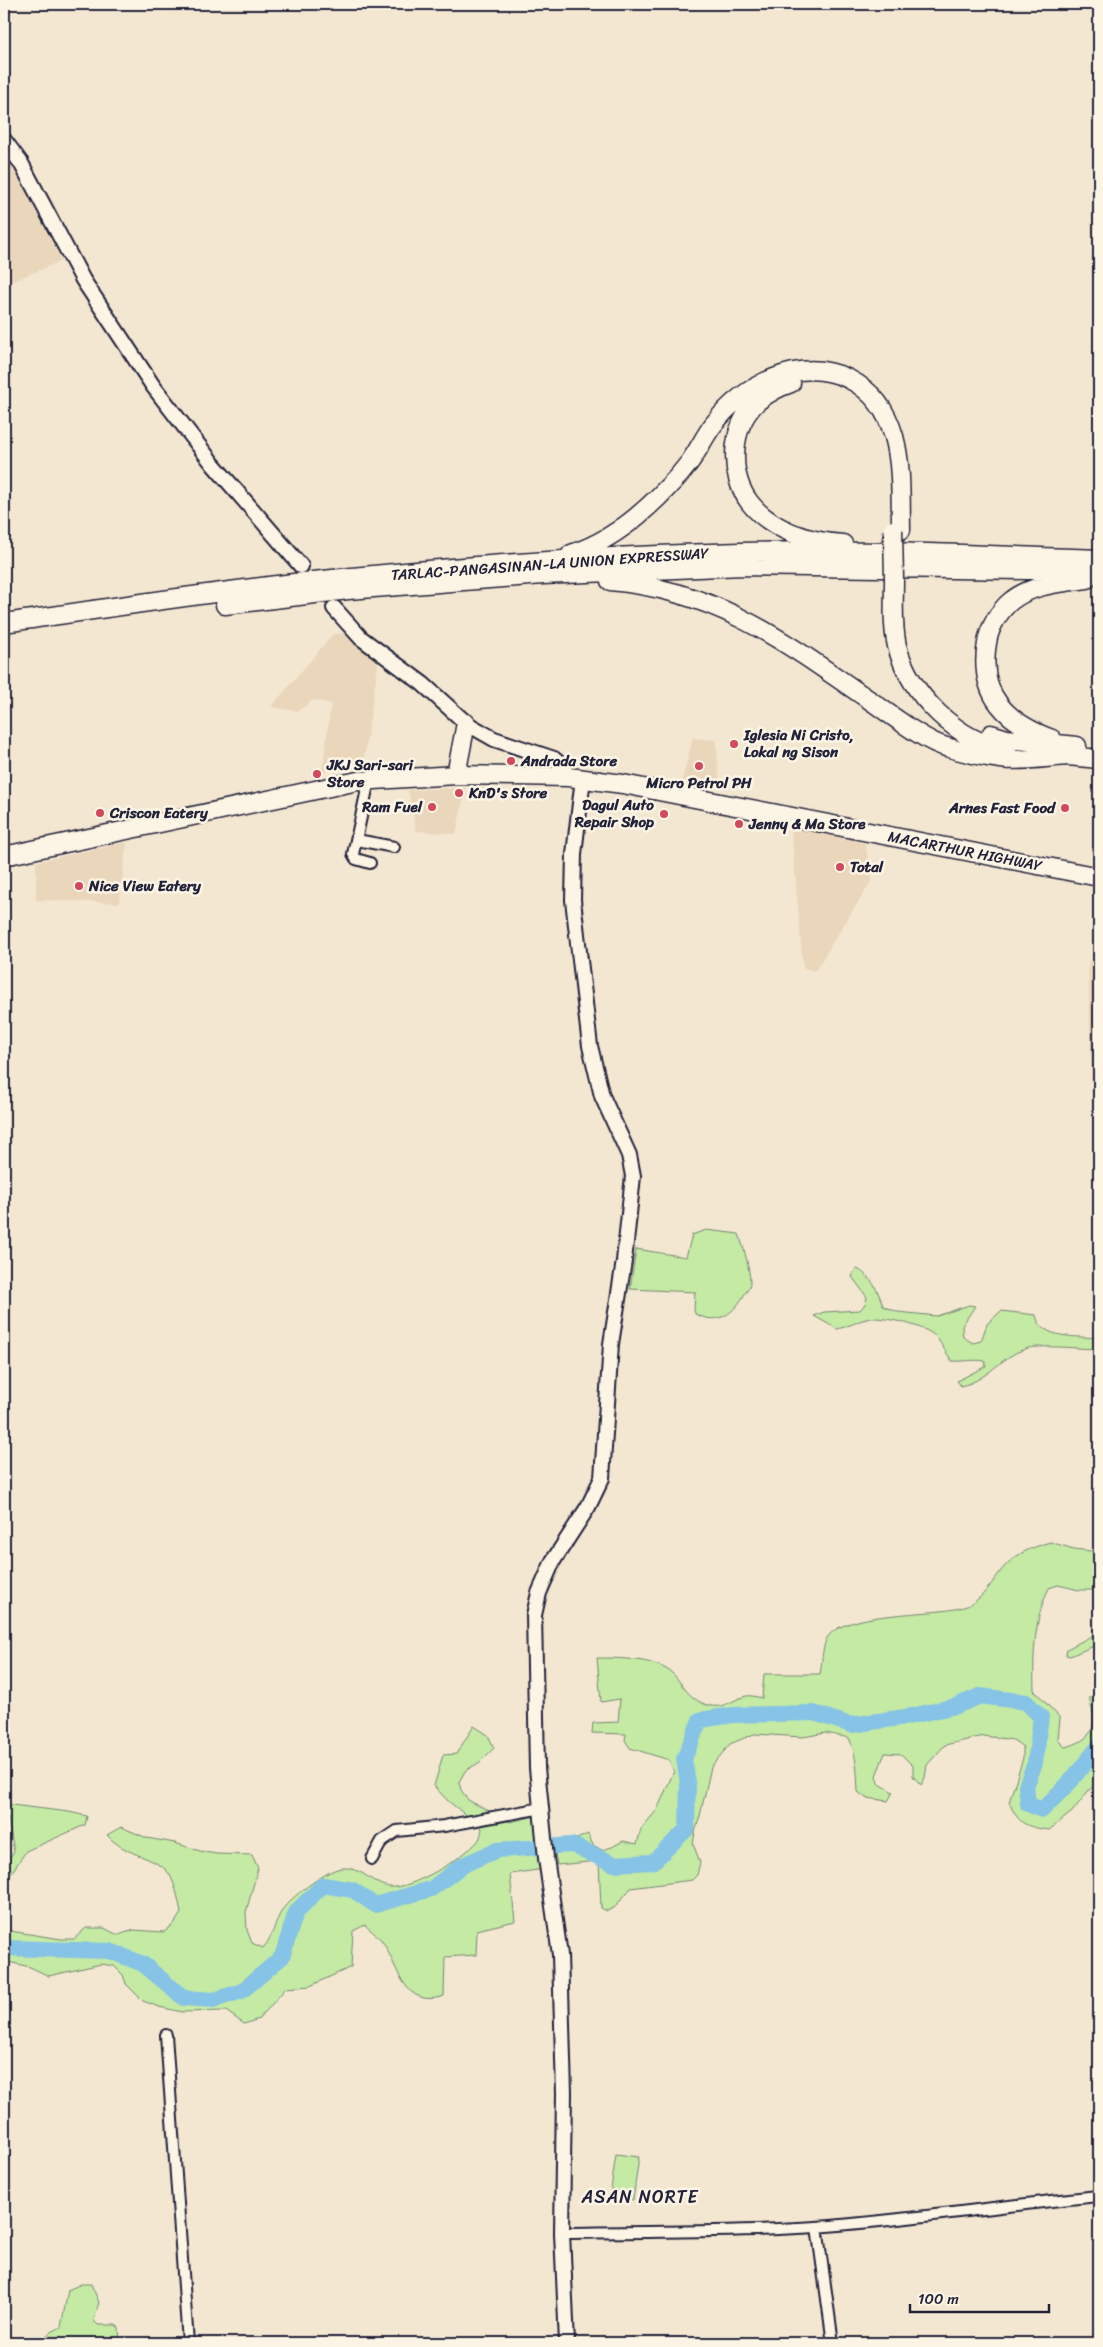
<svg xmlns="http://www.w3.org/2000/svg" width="1103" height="2347" font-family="Sriracha,sans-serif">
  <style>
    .built { fill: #ead6bb }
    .green { fill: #c4eaa4; stroke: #738670 }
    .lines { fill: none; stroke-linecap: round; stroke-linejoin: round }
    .river { stroke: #86c3e6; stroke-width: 16 }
    .street-casing { stroke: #22223b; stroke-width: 14 }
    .secondary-casing { stroke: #22223b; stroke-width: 18 }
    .highway-casing { stroke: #22223b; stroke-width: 21 }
    .street { stroke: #fcf5e5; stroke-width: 10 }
    .secondary { stroke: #fcf5e5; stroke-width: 14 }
    .highway { stroke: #fcf5e5; stroke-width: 18 }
    .highway-bridge-casing { stroke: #22223b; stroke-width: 21; stroke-linecap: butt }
    .highway-bridge { stroke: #fcf5e5; stroke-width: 18 }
    .poi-dot { fill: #d1495b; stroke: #fcf5e5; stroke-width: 2 }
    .labels { text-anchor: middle; stroke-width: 5; stroke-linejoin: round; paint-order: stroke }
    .street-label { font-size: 15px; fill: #22223b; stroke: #fcf5e5 }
    .poi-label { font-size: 15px; font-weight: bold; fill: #22223b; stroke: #fcf5e5; text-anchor: start }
    .quarter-label { font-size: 18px; letter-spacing: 1px; fill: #22223b; stroke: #fcf5e5 }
  </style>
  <rect width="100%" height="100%" fill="#f4e7d2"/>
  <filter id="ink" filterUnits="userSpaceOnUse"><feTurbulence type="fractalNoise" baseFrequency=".02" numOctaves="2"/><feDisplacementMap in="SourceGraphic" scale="10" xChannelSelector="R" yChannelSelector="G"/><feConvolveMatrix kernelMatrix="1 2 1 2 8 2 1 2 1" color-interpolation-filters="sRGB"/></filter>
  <g filter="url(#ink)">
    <!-- built -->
    <path class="built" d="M10 160 61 261 4 285V161Z
      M347 633 378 664 363 765 322 772 331 704 313 700 298 711 271 707 333 634Z
      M693 738 716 740 720 787 682 780Z
      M466 788 456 834 416 831 408 790Z
      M791 827 865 843 872 880 815 971 803 968Z
      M127 842 119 903 36 900V862Z
      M1099 959V1135L1093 1136 1088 961Z"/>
    <!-- green -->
    <path class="green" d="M706 1230 739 1234C744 1249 750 1268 750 1284 750 1288 745 1293 743 1297 731 1316 717 1325 695 1314L694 1308 695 1292 630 1289 636 1249 686 1257 692 1235Z
      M856 1268C872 1277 878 1290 883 1306L898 1312 937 1316 969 1305 975 1306 962 1326 963 1337 973 1343 981 1341 987 1324 1001 1311 1036 1315C1040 1340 1079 1336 1099 1338V1349C1081 1349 1040 1344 1025 1349 1000 1357 987 1381 961 1386L957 1381 986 1366 985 1361C973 1359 964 1362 952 1361 946 1353 942 1345 937 1338 928 1326 885 1317 870 1318 859 1320 849 1327 837 1329L814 1316 824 1312 860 1310 865 1304 867 1297 852 1277Z
      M1050 1542 1074 1549 1099 1552V1590H1079L1058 1585 1049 1588C1034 1619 1033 1655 1034 1690L1060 1718 1058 1740 1065 1747C1083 1743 1097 1733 1093 1713 1092 1707 1089 1704 1090 1697L1099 1693V1783L1089 1790 1072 1812 1049 1830C1026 1827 1018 1824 1009 1802L1023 1758V1747L1013 1740 984 1736 945 1745 927 1765 925 1778 921 1785 913 1776V1766L901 1754 885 1753 876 1776 878 1783 893 1792 888 1801 866 1798 858 1792C857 1773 857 1755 849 1738L826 1733 803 1737 754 1734 730 1744 711 1767 700 1816 695 1832 693 1844 700 1862 697 1875 692 1880 631 1888 614 1908 607 1911 601 1908 599 1861 557 1865 553 1843 577 1839 588 1834 593 1845 602 1850 612 1847 623 1841 637 1844 641 1829 657 1810 674 1771 669 1760 630 1748 625 1740 626 1734 592 1733 593 1723 618 1722 620 1699 601 1702 597 1658C619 1658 659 1658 675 1676 684 1687 689 1697 702 1703 722 1712 730 1700 746 1696 751 1695 757 1697 762 1698L764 1674H820C822 1663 822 1650 826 1640 839 1610 936 1616 964 1607 984 1601 993 1578 1007 1564 1019 1552 1034 1547 1050 1542Z
      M1099 1632V1644L1070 1656 1066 1655 1067 1649Z
      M474 1726 488 1735 494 1748 480 1762 465 1771 459 1782 461 1790 468 1800 510 1822 535 1816 544 1869 510 1874 515 1921 477 1930 476 1955 445 1957 444 1996C405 2009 399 1970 384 1944 380 1937 371 1931 365 1925L353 1931 351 1967 310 1986 286 1988 259 2019 244 2024 226 2011 182 2012 159 2007 143 2001 126 1984 123 1975 114 1966 101 1964 49 1976 30 1967 4 1961V1930L61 1939H74L86 1928H104L118 1935 133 1930 164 1932 174 1924 181 1913C179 1902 174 1876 165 1869 148 1855 125 1855 107 1835L121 1827 147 1838 175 1843 200 1851 216 1854 252 1855 258 1868 246 1912 247 1930 252 1943 263 1948C273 1937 275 1922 282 1910 291 1897 322 1874 337 1869 360 1863 371 1885 390 1887 411 1890 464 1857 477 1842 481 1838 481 1833 482 1828L447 1800 434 1786 443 1755 456 1754Z
      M4 1804 69 1812 87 1816 85 1825 26 1851 6 1881 4 1892V1864L14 1852 8 1817 4 1813Z
      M616 2154 639 2157 633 2200 610 2196Z
      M81 2284H91L99 2302 94 2321 98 2325H115L119 2327 120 2343H39L48 2334 61 2327 68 2290Z"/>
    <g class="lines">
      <!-- river -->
      <path class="river" d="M4 1948 110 1951 143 1964 184 1998 214 2000 242 1991 282 1957 296 1912 323 1885 353 1890 375 1905 431 1889 463 1865 497 1850 572 1845 614 1864 653 1862 687 1829 688 1783 684 1759 700 1720 733 1715 814 1713 851 1725 912 1716 956 1706 980 1696 1026 1702 1041 1717 1035 1763 1026 1786 1028 1804 1042 1810 1070 1782 1099 1746"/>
      <!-- street casing -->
      <g class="street-casing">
        <path id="street" d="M369 780 353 854 356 859 370 863
          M357 840 394 847
          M372 1859 382 1841 397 1831 444 1826 542 1808
          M166 2035 188 2343
          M817 2227 833 2343
          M562 2233C647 2231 731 2233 816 2227 911 2220 1005 2205 1099 2196"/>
      </g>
      <!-- secondary casing -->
      <g class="secondary-casing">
        <path id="secondary" d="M4 140 21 163 83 280 153 386 213 464 301 566
          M334 608 361 638 423 684 466 723 494 739 554 759 562 766 569 777
          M567 2343 562 2233 564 2093 560 1955 546 1858 537 1768 534 1615 539 1593 553 1561 588 1507 602 1478 611 1344 624 1261 633 1176 629 1155 602 1096 590 1046 573 900 574 854 583 778"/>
      </g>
      <!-- highway casing -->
      <g class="highway-casing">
        <path id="highway" d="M791 383C779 387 768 393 758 401 730 426 728 474 750 503 771 530 810 542 843 544
          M571 554C609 542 642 515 669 486 676 479 683 471 689 463 698 451 704 437 713 425 744 385 799 355 849 379 906 408 900 475 901 530
          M894 580C894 602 892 625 897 646 910 695 957 741 1007 750
          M610 581C714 590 780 638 862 695 884 709 923 741 946 747 963 752 983 757 1001 759 1023 762 1048 757 1070 756
          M225 605 348 590 543 575 742 566 1099 571
          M4 623C100 609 197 594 294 583 442 567 591 556 740 552 860 549 980 555 1099 559
          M991 734 1007 739 1077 746
          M1052 739C1006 722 978 695 987 643 989 628 999 611 1011 601 1032 584 1061 583 1087 579
          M1058 755 1099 759
          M456 775 466 723
          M4 856 358 781 456 775 569 777 623 784 1099 877"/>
      </g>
      <!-- street -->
      <use href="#street" class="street"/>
      <!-- secondary -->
      <use href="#secondary" class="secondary"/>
      <!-- highway -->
      <use href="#highway" class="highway"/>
      <!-- highway-bridge casing -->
      <g class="highway-bridge-casing">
        <path id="highway-bridge" d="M893 530 894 580"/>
      </g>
      <!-- highway-bridge -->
      <use href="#highway-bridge" class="highway-bridge"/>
    </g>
  </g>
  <!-- markers -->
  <g class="poi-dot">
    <circle cx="734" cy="744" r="5"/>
    <circle cx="511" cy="761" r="5"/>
    <circle cx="699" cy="766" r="5"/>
    <circle cx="317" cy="774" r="5"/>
    <circle cx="459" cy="793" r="5"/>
    <circle cx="432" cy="807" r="5"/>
    <circle cx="1065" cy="808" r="5"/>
    <circle cx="100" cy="813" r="5"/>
    <circle cx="664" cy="814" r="5"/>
    <circle cx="739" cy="824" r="5"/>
    <circle cx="840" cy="867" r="5"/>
    <circle cx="79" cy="886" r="5"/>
  </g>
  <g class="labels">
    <!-- street labels -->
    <g class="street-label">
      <text transform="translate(550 564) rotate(-4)" y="5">TARLAC-PANGASINAN-LA UNION EXPRESSWAY</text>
      <text transform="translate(965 851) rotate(11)" y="5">MACARTHUR HIGHWAY</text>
    </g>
    <!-- poi labels -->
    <g class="poi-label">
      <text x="744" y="740">Iglesia Ni Cristo,<tspan x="744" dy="17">Lokal ng Sison</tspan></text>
      <text x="521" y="766">Andrada Store</text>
      <text x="327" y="770">JKJ Sari-sari<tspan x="327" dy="17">Store</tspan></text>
      <text x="699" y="788" text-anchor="middle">Micro Petrol PH</text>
      <text x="469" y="798">KnD's Store</text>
      <text x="654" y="810" text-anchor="end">Dagul Auto<tspan x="654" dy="17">Repair Shop</tspan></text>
      <text x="422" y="812" text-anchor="end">Ram Fuel</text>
      <text x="1055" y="813" text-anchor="end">Arnes Fast Food</text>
      <text x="110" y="818">Criscon Eatery</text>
      <text x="749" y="829">Jenny &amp; Ma Store</text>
      <text x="850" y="872">Total</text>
      <text x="89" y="891">Nice View Eatery</text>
    </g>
    <!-- quarter labels -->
    <g class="quarter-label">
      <text x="640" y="2203">ASAN NORTE</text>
    </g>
  </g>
  <!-- margin -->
  <rect width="1103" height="2347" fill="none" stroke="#fcf5e5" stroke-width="20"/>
  <rect x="10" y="10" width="1083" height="2327" fill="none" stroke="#22223b" stroke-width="2" filter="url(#ink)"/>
  <!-- scale -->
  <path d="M910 2304v8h139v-8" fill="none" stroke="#22223b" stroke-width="2.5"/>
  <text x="918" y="2304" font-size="15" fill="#22223b" stroke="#fcf5e5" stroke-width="4" paint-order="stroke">100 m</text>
</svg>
